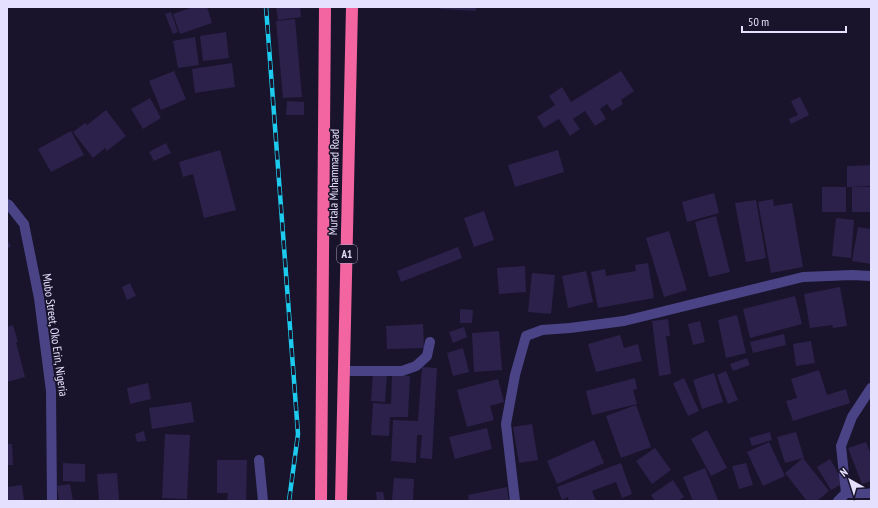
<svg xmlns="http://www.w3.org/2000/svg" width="878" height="508" font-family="'PT Sans Narrow',sans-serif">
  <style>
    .building { fill: #2c214b }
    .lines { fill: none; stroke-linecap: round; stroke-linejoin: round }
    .street { stroke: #4a4386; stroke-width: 10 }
    .highway { stroke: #f365a0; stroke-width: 12 }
    .rail-casing { stroke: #1ccbed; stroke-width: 4.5 }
    .rail { stroke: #19142b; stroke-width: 3; stroke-dasharray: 9; stroke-linecap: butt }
    .labels { text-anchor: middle; stroke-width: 3; stroke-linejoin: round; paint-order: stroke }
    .shield { fill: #19142b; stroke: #a8a3be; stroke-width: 1 }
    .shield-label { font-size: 11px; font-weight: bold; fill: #e5e0fd }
    .street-label { font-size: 12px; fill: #e5e0fd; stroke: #19142b }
  </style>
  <rect width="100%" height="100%" fill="#19142b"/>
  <!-- building -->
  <path class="building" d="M193 7H207L212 23 180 34 173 14Z
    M276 7H300L301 17 278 20Z
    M440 7H476V11L440 9Z
    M171 12 178 32 173 34 165 14Z
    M295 19 302 97 283 98 276 21Z
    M226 32 229 58 203 61 200 36Z
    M195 37 199 65 178 68 173 41Z
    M232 63 235 87 195 93 192 69Z
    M174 71 186 99 161 110 149 81Z
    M621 71 634 91 621 100 623 104 612 111 607 104 600 109 606 119 595 126 585 111 573 119 580 129 570 136 559 119 544 128 537 117 555 105 549 96 562 87 571 102Z
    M800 97 809 115 791 124 789 119 798 115 791 101Z
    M150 98 161 118 143 129 131 109Z
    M287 101 304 102V115H286Z
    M106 110 126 136 107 151 105 148 93 158 73 132 85 123 87 125Z
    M71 131 84 155 51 172 38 149Z
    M166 143 171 153 154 161 149 152Z
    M220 150 236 210 204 218 193 174 183 177 179 162Z
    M558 150 564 172 515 187 508 165Z
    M871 165V186L847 187V166Z
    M822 187H846V212H822Z
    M852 187H871V212H852Z
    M714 193 719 213 687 222 682 202Z
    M773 199 774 206 792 203 803 267 771 273 758 202Z
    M756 200 766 258 746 262 735 203Z
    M484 211 494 240 474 247 464 218Z
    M716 216 730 272 709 277 695 222Z
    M836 218 854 220 851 258 832 256Z
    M858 227 871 229V264L852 261Z
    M669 231 687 290 664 297 646 238Z
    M7 239 11 246 7 249Z
    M458 247 462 258 401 282 397 271Z
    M648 263 654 298 598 308 591 272 605 269 606 276 636 271 635 265Z
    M525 266 526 292 499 294 497 268Z
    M586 271 593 302 568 308 562 276Z
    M532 273 555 275 551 314 528 312Z
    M130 283 136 296 127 300 122 287Z
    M840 287 847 326 833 328 832 325 810 328 804 294Z
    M795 296 802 324 750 338 743 309Z
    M460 309 473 310 472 323H460Z
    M737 315 746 353 726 358 718 320Z
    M668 319 670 336H666L671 374 659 376 652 321Z
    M700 321 705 342 693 345 688 324Z
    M423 324 424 348 387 349 386 326Z
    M13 325 18 342H16L25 377 7 382V327Z
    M464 327 467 337 453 343 449 332Z
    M499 331 502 370 474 372 472 333Z
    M784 334 786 345 753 353 750 342Z
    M620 335 624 348 638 344 642 361 596 372 588 344Z
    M811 341 815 363 796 366 793 344Z
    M463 348 469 372 453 376 447 353Z
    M747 358 750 365 733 371 730 364Z
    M422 367 437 368 432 459 420 458 422 435H417L416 463 391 461 393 420 418 421Z
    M819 370 827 395 846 389 850 403 793 421 786 401 797 398 791 379Z
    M726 371 738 400 728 404 717 375Z
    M373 372 387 373 385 402 371 401Z
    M714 373 723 402 702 409 693 380Z
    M392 375 410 376 408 417H390L389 436 371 435 373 403 391 404Z
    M635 378 637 389 633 390 637 404 592 415 586 391Z
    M684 378 699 411 688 416 673 383Z
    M498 379 504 402 490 406 494 420 467 427 457 390Z
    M148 383 151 399 130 404 127 388Z
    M191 402 194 422 152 429 149 408Z
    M636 405 651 447 621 458 606 416Z
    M532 424 538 460 519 463 513 427Z
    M487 428 492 449 455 459 449 437Z
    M707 430 727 468 711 476 691 439Z
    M144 431 146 441 137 442 135 434Z
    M770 432 772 440 752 446 749 438Z
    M796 432 804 458 785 463 777 437Z
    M165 434 190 435 187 499 162 498Z
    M594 440 604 463 557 484 547 461Z
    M769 442 785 476 763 486 747 452Z
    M866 442 871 455V481L862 484 848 448Z
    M7 444H12L13 465H7Z
    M655 448 671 470 652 484 636 461Z
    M803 458 829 491 817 501H807L785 473Z
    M830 459 844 483 831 490 817 467Z
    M217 460H247L246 501H227L228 493H217Z
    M63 463 85 464V482L63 481Z
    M621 463 632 494 622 498 616 482 592 491 596 501H569L568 497 562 500 557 487Z
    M746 463 753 485 739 489 732 466Z
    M705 468 718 500 693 501 683 477Z
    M117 473 119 501H99L97 474Z
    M394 478 414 479 413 501 392 500Z
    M673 480 684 497 678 501H655L651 495Z
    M70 484 73 501H59L57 486Z
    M22 485 24 501H7V487Z
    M507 487 509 501H469L468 495Z
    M376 492H383L385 501H377Z"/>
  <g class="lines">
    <!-- street -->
    <path class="street" d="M7 204 9 205 24 224 39 298 51 391 52 501
      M344 371H402L416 366 427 356 430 342
      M259 460 263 501
      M846 493 841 446 852 417 871 388
      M515 501 506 424 515 375 526 336 542 330 570 328 624 321 803 277 852 275 871 276
      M838 501 846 493H871"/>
    <!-- highway -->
    <path class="highway" d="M321 501 325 7
      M341 501 352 7"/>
    <!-- rail casing -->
    <g class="rail-casing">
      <path id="rail" d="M266 7 298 434 289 501"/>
    </g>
    <!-- rail -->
    <use href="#rail" class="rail"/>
  </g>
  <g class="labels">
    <!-- shield labels -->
    <rect class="shield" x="337" y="245" width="20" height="18" rx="3"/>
    <g class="shield-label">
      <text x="347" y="258">A1</text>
    </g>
    <!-- street labels -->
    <g class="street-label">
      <text transform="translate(334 182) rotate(-89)" y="4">Murtala Muhammad Road</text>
      <text transform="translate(55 335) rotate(82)" y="4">Mubo Street, Oko Erin, Nigeria</text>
    </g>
  </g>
  <!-- border -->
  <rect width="878" height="508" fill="none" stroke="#e5e0fd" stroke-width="16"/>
  <!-- north arrow -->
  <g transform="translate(850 480) rotate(321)" stroke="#19142b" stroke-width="3" paint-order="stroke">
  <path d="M0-3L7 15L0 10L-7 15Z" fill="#e5e0fd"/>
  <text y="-6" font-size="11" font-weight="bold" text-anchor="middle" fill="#e5e0fd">N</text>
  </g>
  <!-- scale -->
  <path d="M742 26v6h104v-6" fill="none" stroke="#e5e0fd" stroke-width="2"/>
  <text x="748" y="26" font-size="12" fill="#e5e0fd" stroke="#19142b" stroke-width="3" paint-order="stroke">50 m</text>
</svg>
